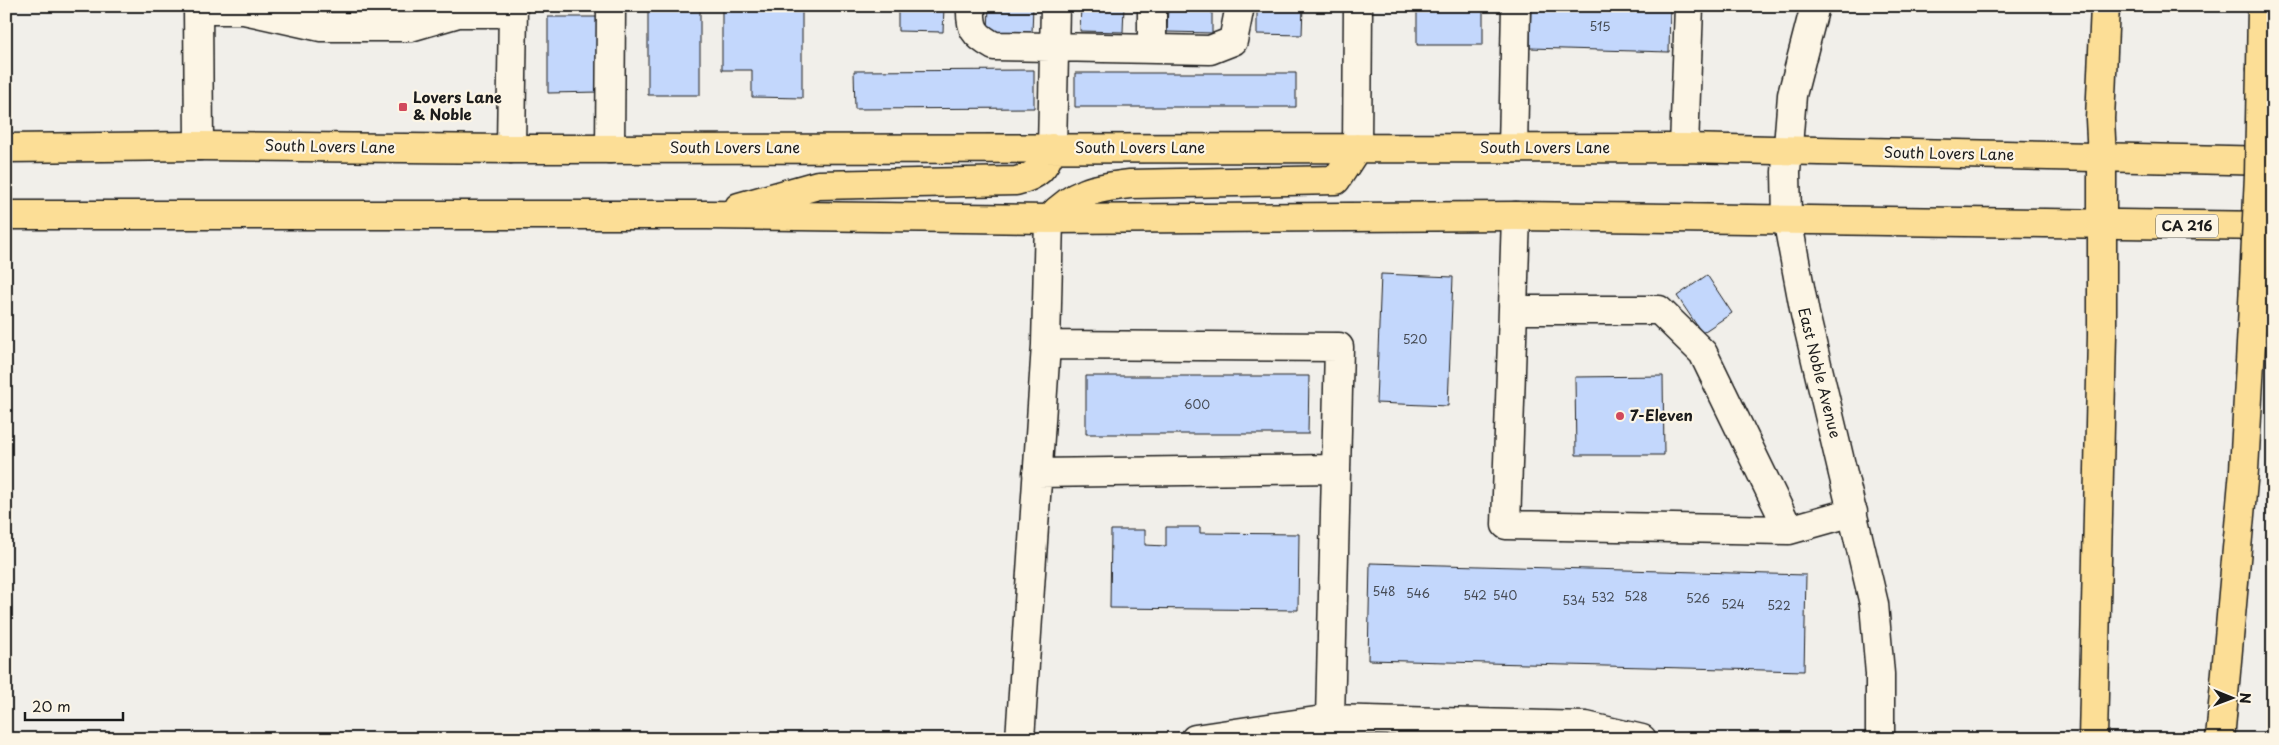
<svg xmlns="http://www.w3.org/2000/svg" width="2279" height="745" font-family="'Playpen Sans',sans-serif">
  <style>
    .building { fill: #c3d7fc; stroke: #1c1c1c }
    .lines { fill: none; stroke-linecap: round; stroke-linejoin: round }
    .minor-casing { stroke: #1c1c1c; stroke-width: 31 }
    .major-casing { stroke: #1c1c1c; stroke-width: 31 }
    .highway-casing { stroke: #1c1c1c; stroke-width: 31 }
    .minor { stroke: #fcf5e5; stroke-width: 28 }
    .major { stroke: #fcde96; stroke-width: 28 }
    .highway { stroke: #fcde96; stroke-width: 28 }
    .highway-bridge-casing { stroke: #1c1c1c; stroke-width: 31; stroke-linecap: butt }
    .highway-bridge { stroke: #fcde96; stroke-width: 28 }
    .poi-dot { fill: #d1495b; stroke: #fcf5e5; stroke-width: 2 }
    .labels { text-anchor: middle; stroke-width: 4.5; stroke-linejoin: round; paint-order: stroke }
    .number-label { font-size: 12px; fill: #464b54 }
    .shield { fill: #fcf5e5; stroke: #5f5d58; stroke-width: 1 }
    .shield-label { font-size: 14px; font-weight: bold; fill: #1c1c1c }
    .poi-label { font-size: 15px; font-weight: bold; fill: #1c1c1c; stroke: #fcf5e5; text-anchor: start }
    .street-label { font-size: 15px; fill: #1c1c1c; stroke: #fcf5e5 }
  </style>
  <rect width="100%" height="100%" fill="#f1efea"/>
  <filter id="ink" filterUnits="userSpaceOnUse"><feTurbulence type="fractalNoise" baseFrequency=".02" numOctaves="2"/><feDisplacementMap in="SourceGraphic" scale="10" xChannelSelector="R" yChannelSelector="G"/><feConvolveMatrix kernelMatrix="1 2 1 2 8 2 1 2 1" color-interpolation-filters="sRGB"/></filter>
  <g filter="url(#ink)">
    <!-- building -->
    <path class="building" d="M648 6H700V95H648Z
      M722 6H802V98L752 97V70H722Z
      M898 6H944L943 32 898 31Z
      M989 6H1033L1032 33 988 32Z
      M1081 6H1124L1123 32 1080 31Z
      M1168 6H1212V33L1167 32Z
      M1257 6H1303L1302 35 1257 34Z
      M1417 6H1483V45H1417Z
      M1531 6H1670L1669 52 1530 48Z
      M548 17H599L600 92 548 93Z
      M1034 70V108L855 109 854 71Z
      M1075 73H1296V107H1075Z
      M1381 274 1453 277 1448 406 1376 403Z
      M1707 275 1732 313 1702 333 1677 296Z
      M1086 376H1309L1308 434H1086Z
      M1663 376 1664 455H1576L1575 377Z
      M1166 527H1200V533L1299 534 1298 610 1110 608 1111 530H1145V545L1166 546Z
      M1370 563 1806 575 1804 671 1368 660Z"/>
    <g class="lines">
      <!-- minor casing -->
      <g class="minor-casing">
        <path id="minor" d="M198 6 199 146
          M971 6C970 29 974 35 994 46L1210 50 1233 41 1240 6
          M1815 6 1792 95 1786 172 1787 218 1805 314 1874 604 1880 674V739
          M198 10H244L321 27H410L458 13H512
          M1152 49V6
          M1052 148 1055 6
          M1357 148 1358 6
          M1513 148 1516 6
          M1684 148 1689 6
          M511 149 513 6
          M610 149 611 6
          M1516 216 1506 525 1789 530 1853 512
          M1514 310H1659L1703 353 1789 530
          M1046 345 1339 347 1330 719
          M1037 473 1336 469
          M1020 739 1046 345 1049 219
          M1195 739 1330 719 1586 726 1642 739"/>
      </g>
      <!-- major casing -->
      <g class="major-casing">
        <path id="major" d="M6 148 199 146 511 149 1684 148 2273 161
          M739 207 818 185 1016 181C1037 176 1045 168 1052 148
          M6 215H707L1049 219 1516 216 2273 226
          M1049 219C1074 192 1094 188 1130 184L1336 180 1357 148"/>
      </g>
      <!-- highway casing -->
      <g class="highway-casing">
        <path id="highway" d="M2261 68 2262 6
          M2093 739 2102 335V158L2100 119 2105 6
          M2220 739 2244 470 2252 326"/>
      </g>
      <!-- minor -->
      <use href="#minor" class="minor"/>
      <!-- major -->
      <use href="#major" class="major"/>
      <!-- highway -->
      <use href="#highway" class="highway"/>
      <!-- highway-bridge casing -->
      <g class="highway-bridge-casing">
        <path id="highway-bridge" d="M2252 326 2259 175 2261 68"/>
      </g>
      <!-- highway-bridge -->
      <use href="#highway-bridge" class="highway-bridge"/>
    </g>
  </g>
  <!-- markers -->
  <g class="poi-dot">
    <rect x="398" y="102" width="10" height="10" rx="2.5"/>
    <circle cx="1620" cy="416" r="5"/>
  </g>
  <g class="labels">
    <!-- number labels -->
    <g class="number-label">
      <text x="1600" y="31">515</text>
      <text x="1415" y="344">520</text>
      <text x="1197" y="409">600</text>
      <text x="1384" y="596">548</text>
      <text x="1418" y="598">546</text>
      <text x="1475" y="600">542</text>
      <text x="1505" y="600">540</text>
      <text x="1636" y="601">528</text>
      <text x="1603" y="602">532</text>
      <text x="1698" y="603">526</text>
      <text x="1574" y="605">534</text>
      <text x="1733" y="609">524</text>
      <text x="1779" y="610">522</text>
    </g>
    <!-- shield labels -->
    <rect class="shield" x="2156" y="214.5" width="62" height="23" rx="4"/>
    <g class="shield-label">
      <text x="2187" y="231">CA 216</text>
    </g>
    <!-- poi labels -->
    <g class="poi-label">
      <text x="413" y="103">Lovers Lane<tspan x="413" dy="17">&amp; Noble</tspan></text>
      <text x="1630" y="421">7-Eleven</text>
    </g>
    <!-- street labels -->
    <g class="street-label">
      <text transform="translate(330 147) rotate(1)" y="5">South Lovers Lane</text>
      <text x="735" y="153">South Lovers Lane</text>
      <text x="1140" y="153">South Lovers Lane</text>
      <text x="1545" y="153">South Lovers Lane</text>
      <text transform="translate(1949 154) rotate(1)" y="5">South Lovers Lane</text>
      <text transform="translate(1819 373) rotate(76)" y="5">East Noble Avenue</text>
    </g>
  </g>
  <!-- margin -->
  <rect width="2279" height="745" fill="none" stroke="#fcf5e5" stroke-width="25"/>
  <rect x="12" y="12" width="2254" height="720" fill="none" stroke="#1c1c1c" stroke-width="2" filter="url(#ink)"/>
  <!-- north arrow -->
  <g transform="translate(2232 698) rotate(91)" stroke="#fcf5e5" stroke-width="4" paint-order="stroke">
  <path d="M0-4L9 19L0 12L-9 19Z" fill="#1c1c1c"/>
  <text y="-8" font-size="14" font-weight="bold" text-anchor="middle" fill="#1c1c1c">N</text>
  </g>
  <!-- scale -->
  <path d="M25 712v8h98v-8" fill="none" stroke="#1c1c1c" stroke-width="2.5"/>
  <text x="32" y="712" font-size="15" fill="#1c1c1c" stroke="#fcf5e5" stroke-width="4" paint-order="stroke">20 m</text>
</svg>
